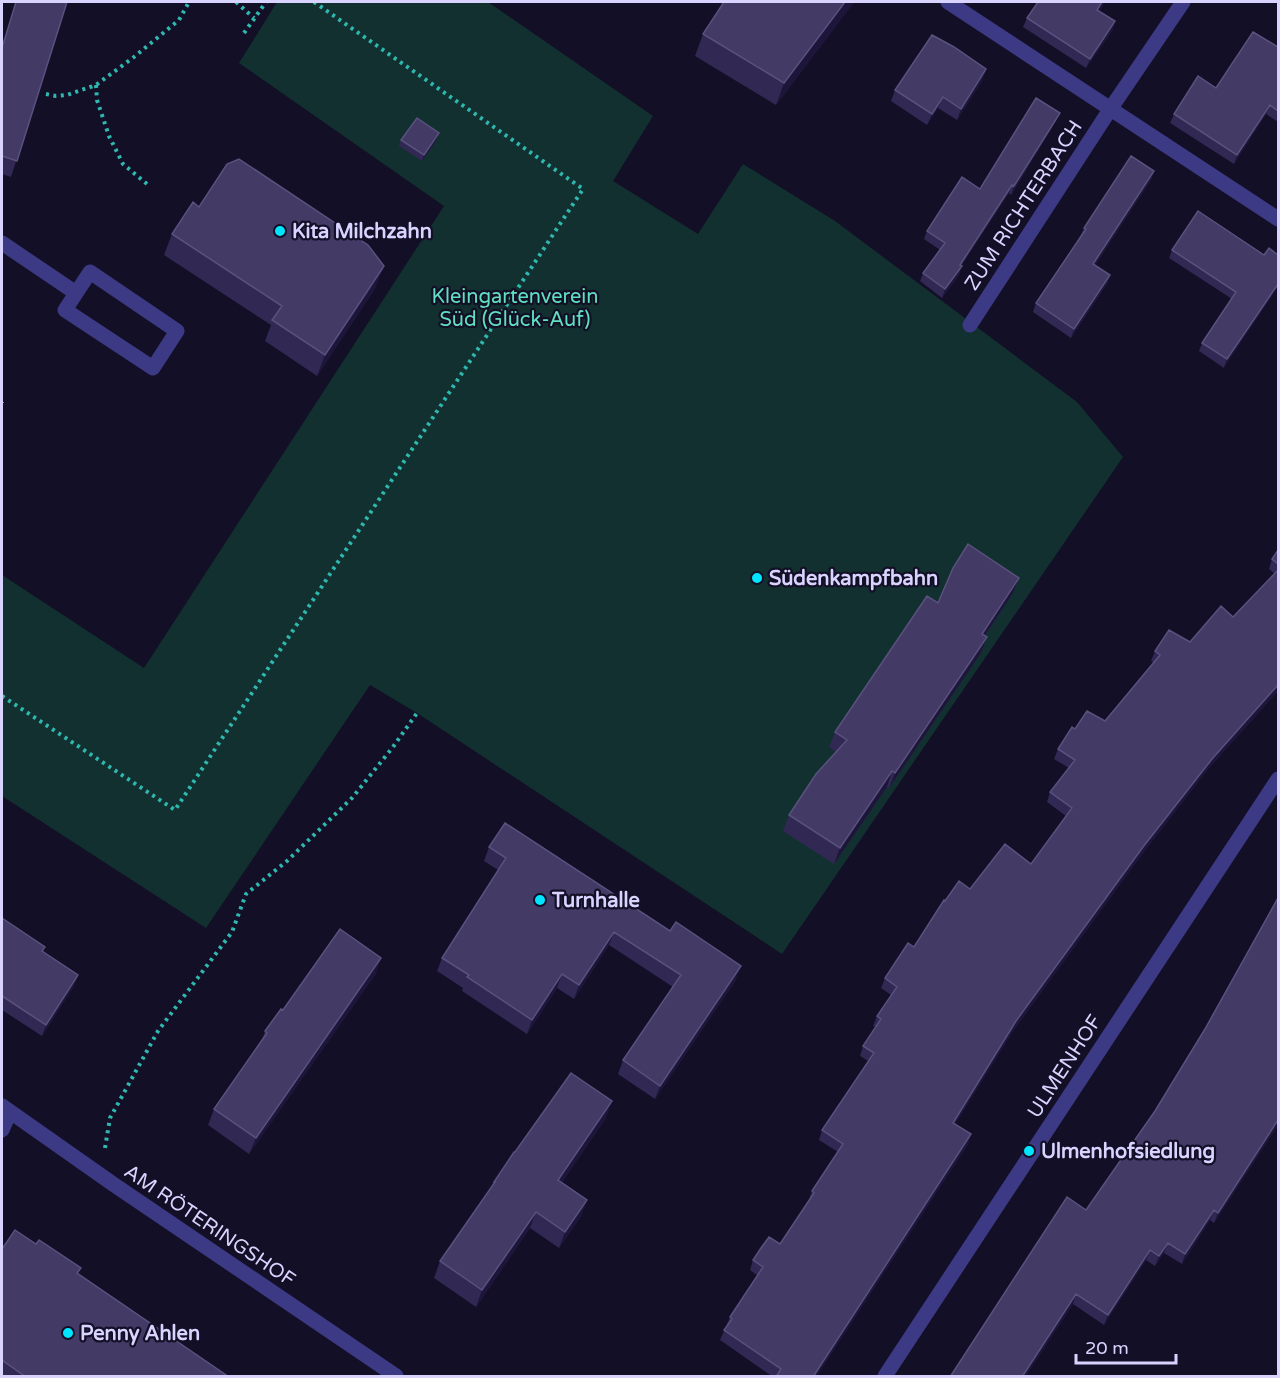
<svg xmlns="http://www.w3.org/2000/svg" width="1280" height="1378" font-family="'Varela Round',sans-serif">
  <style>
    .green { fill: #12302f }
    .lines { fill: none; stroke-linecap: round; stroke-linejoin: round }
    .path { stroke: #2fb8b0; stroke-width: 4; stroke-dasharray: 3 4.5; stroke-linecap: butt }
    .service { stroke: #3d3a85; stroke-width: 15 }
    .minor { stroke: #3d3a85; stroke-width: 15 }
    .wall { fill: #312854 }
    .shaded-wall { fill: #1d163a }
    .building { fill: #433a66; stroke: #5a527e; stroke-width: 1.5 }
    .poi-dot { fill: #00e5ff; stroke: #130f26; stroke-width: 2 }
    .labels { text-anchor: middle; stroke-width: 4.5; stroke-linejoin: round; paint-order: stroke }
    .street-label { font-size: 20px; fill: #d9d4ff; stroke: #130f26 }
    .poi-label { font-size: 20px; font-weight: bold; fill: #d9d4ff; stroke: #130f26; text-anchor: start }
    .park-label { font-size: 20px; fill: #5fe0c0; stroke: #130f26 }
  </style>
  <rect width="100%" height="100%" fill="#130f26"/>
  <!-- green -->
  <path class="green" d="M277 2H488L653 116 613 181 698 234 743 164 835 221 1077 402 1123 457 782 954 417 713 370 685 206 928 2 796V575L144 668 444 206 239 63Z"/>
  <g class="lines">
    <!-- path -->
    <path class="path" d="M236 2 254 18
      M244 33 266 2
      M96 85 97 100 109 136 123 164 147 184
      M46 94 56 96 67 95 96 85 134 57 179 20 189 2
      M2 402V403
      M2 696 175 810 583 189 314 2
      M105 1148 110 1118 158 1031 232 932 246 894 287 861 352 798 393 747 417 713"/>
    <!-- service -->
    <path class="service" d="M2 243 76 293
      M90 272 177 331 153 368 65 310Z"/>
    <!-- minor -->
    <path class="minor" d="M948 2 1278 219
      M970 325 1111 108 1183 2
      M2 1106 113 1184 396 1376
      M2 1130 10 1112
      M885 1376 1278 779"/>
  </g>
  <!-- wall -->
  <path class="wall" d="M16 2H67L11 177 2 174V46Z
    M854 2 776 105 695 56 703 34Z
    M1105 2 1099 11 1115 21 1112 31 1086 68 1023 27 1027 18Z
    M1278 47V122L1266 114 1234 164 1170 123 1174 114 1216 88Z
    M986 69 982 81 957 120 938 108 927 125 891 101 895 90Z
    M1056 121 1011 195 1009 193 961 266 959 275 942 298 920 281 923 273 940 250 924 239 927 231 980 189Z
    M439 133 437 139 422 161 399 146 401 140Z
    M1154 171 1151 180 1095 265 1110 275 1107 284 1071 338 1033 312 1036 303 1080 237 1084 228Z
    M199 207 376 287 317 376 265 341 271 325 164 255 172 234Z
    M1269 248 1224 368 1199 351 1202 343 1232 299 1169 258 1172 250 1264 255Z
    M1278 550V691L1208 769 1140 857 1013 1031 955 1124 971 1134 968 1144 816 1377H773L720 1340 730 1317 758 1276 750 1270 753 1260 780 1244 808 1202 812 1191 838 1152 819 1140 822 1130 868 1061 860 1056 863 1046 876 1027 873 1026 877 1016 891 995 881 988 885 978 914 947 945 901 970 889 1031 864 1066 816 1047 802 1050 792 1069 768 1054 759 1058 749 1075 729 1105 721 1154 663 1151 661 1155 651 1190 642 1233 617 1275 574 1269 569 1272 559Z
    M1013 593 985 636 987 637 981 653 889 788 887 787 834 864 783 831 789 815 836 752 829 747 835 732 938 603Z
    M489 847 736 980 655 1099 618 1074 623 1060 673 987 609 945 574 999 557 988 527 1034 462 991 463 988 437 971 442 958 498 870 484 861Z
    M2 918 43 952 78 975 74 986 42 1036 2 1010Z
    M381 958 375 975 249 1154 208 1125 214 1109 262 1040 265 1031 283 1010Z
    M606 1118 562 1182 587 1200 581 1216 559 1248 530 1228 476 1307 434 1278 440 1261 492 1187 494 1182 515 1152Z
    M1278 1125 1214 1223 1210 1220 1182 1264 1164 1253 1155 1266 1146 1260 1104 1325 1073 1304 1025 1377H950L1086 1210Z
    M36 1244 81 1268 78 1274 229 1377H2V1249Z"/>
  <!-- shaded-wall -->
  <path class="shaded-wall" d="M845 2H854L776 105 784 83Z
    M1102 2H1105L1094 19 1097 10Z
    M1115 21 1112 31 1086 68 1090 59Z
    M986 69 982 81 957 120 961 109Z
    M943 97 938 108 927 125 932 114Z
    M1270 105 1266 114 1234 164 1237 155Z
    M1060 113 1056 121 1011 195 1014 186Z
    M439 133 437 139 422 161 424 155Z
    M1154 171 1151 180 1090 272 1093 264Z
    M1012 185 1009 193 956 273 960 265Z
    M384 266 376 287 317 376 325 355Z
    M962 266 959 275 942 298 945 289Z
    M1110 275 1107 284 1071 338 1074 329Z
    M1278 284V287L1224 368 1227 359Z
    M1019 578 1013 593 976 649 982 634Z
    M987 637 981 653 889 788 895 773Z
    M1278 685V691L1208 769 1140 857 1013 1031 950 1133 953 1123 1016 1021 1143 847 1212 759Z
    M892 771 887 787 834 864 840 848Z
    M614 932 609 945 574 999 579 985Z
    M381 958 375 975 249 1154 256 1138Z
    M741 966 736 980 655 1099 660 1086Z
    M562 974 557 988 527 1034 532 1020Z
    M78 975 74 986 42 1036 46 1025Z
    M612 1101 606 1118 552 1196 558 1180Z
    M1278 1120V1125L1214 1223 1218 1213Z
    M971 1134 968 1144 816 1377H813Z
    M587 1200 581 1216 559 1248 565 1232Z
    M1214 1210 1210 1220 1182 1264 1185 1254Z
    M536 1212 530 1228 476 1307 482 1290Z
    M1168 1243 1164 1253 1155 1266 1159 1256Z
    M1150 1250 1146 1260 1104 1325 1108 1315Z
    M1076 1294 1073 1304 1025 1377H1022Z"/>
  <!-- building -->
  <path class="building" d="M16 2H67L17 161 2 156V48Z
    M724 2H845L784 83 703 34Z
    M1038 2H1102L1097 10 1115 21 1090 59 1027 18Z
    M1253 32 1278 47V111L1270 105 1237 155 1174 114 1198 76 1216 88Z
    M932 35 954 47 986 69 961 109 943 97 932 114 895 90Z
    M1036 98 1060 113 1014 186 1012 185 960 265 962 266 945 289 923 273 945 243 927 231 962 177 980 189Z
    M417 118 439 133 424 155 401 140Z
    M1131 156 1154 171 1093 264 1110 275 1074 329 1036 303 1086 229 1084 228Z
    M239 159 368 245 384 266 325 355 272 320 282 306 172 234 193 202 199 207 227 164Z
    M1198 211 1264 255 1269 248 1278 255V284L1227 359 1202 343 1236 292 1172 250Z
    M968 544 1019 578 982 634 987 637 895 773 892 771 840 848 789 815 816 774 847 740 835 732 927 596 938 603 953 568Z
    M1278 550V564L1272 559Z
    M1278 570V685L1212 759 1143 847 1016 1021 953 1123 971 1134 813 1377H776L781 1369 724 1330 732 1319 730 1317 763 1267 753 1260 761 1248 769 1237 780 1244 814 1193 812 1191 843 1144 822 1130 874 1053 863 1046 881 1019 877 1016 897 987 885 978 908 943 914 947 944 900 945 901 959 881 970 889 1005 844 1031 864 1072 808 1050 792 1075 760 1058 749 1072 727 1075 729 1087 711 1105 721 1160 655 1155 651 1169 630 1190 642 1221 606 1233 617Z
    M505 823 670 931 676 922 741 966 660 1086 623 1060 681 975 614 932 579 985 562 974 532 1020 467 977 469 975 442 958 506 858 489 847Z
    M1278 898V1120L1218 1213 1214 1210 1185 1254 1168 1243 1159 1256 1150 1250 1108 1315 1076 1294 1022 1377H950L1067 1197 1086 1210 1155 1111 1205 1029Z
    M2 918 45 947 42 951 78 975 46 1025 2 996Z
    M340 929 381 958 256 1138 214 1109 267 1033 265 1031 281 1009 283 1010Z
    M571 1073 612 1101 558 1180 587 1200 565 1232 536 1212 482 1290 440 1261 495 1182H494L514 1152H515Z
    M15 1230 36 1244 39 1240 81 1268 77 1273 229 1377H26L2 1360V1249Z"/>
  <!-- markers -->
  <g class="poi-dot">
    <circle cx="280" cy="231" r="6"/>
    <circle cx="757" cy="578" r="6"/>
    <circle cx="540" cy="900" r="6"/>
    <circle cx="1029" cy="1151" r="6"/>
    <circle cx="68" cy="1333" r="6"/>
  </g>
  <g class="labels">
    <!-- street labels -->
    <g class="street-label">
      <text transform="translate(1023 205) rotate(-57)" y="7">ZUM RICHTERBACH</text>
      <text transform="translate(1064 1066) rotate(-57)" y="7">ULMENHOF</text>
      <text transform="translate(210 1225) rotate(34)" y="7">AM RÖTERINGSHOF</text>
    </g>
    <!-- poi labels -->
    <g class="poi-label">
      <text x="292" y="238">Kita Milchzahn</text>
      <text x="769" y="585">Südenkampfbahn</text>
      <text x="552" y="907">Turnhalle</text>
      <text x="1041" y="1158">Ulmenhofsiedlung</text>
      <text x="80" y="1340">Penny Ahlen</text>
    </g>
    <!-- park labels -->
    <g class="park-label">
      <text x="515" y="303">Kleingartenverein<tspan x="515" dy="23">Süd (Glück-Auf)</tspan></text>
    </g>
  </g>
  <!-- border -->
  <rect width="1280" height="1378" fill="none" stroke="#d9d4ff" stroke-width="6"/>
  <!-- scale -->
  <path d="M1076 1354v9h100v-9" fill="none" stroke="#d9d4ff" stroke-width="3"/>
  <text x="1085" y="1354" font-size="18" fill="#d9d4ff" stroke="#130f26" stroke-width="4.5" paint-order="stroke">20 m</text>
</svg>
